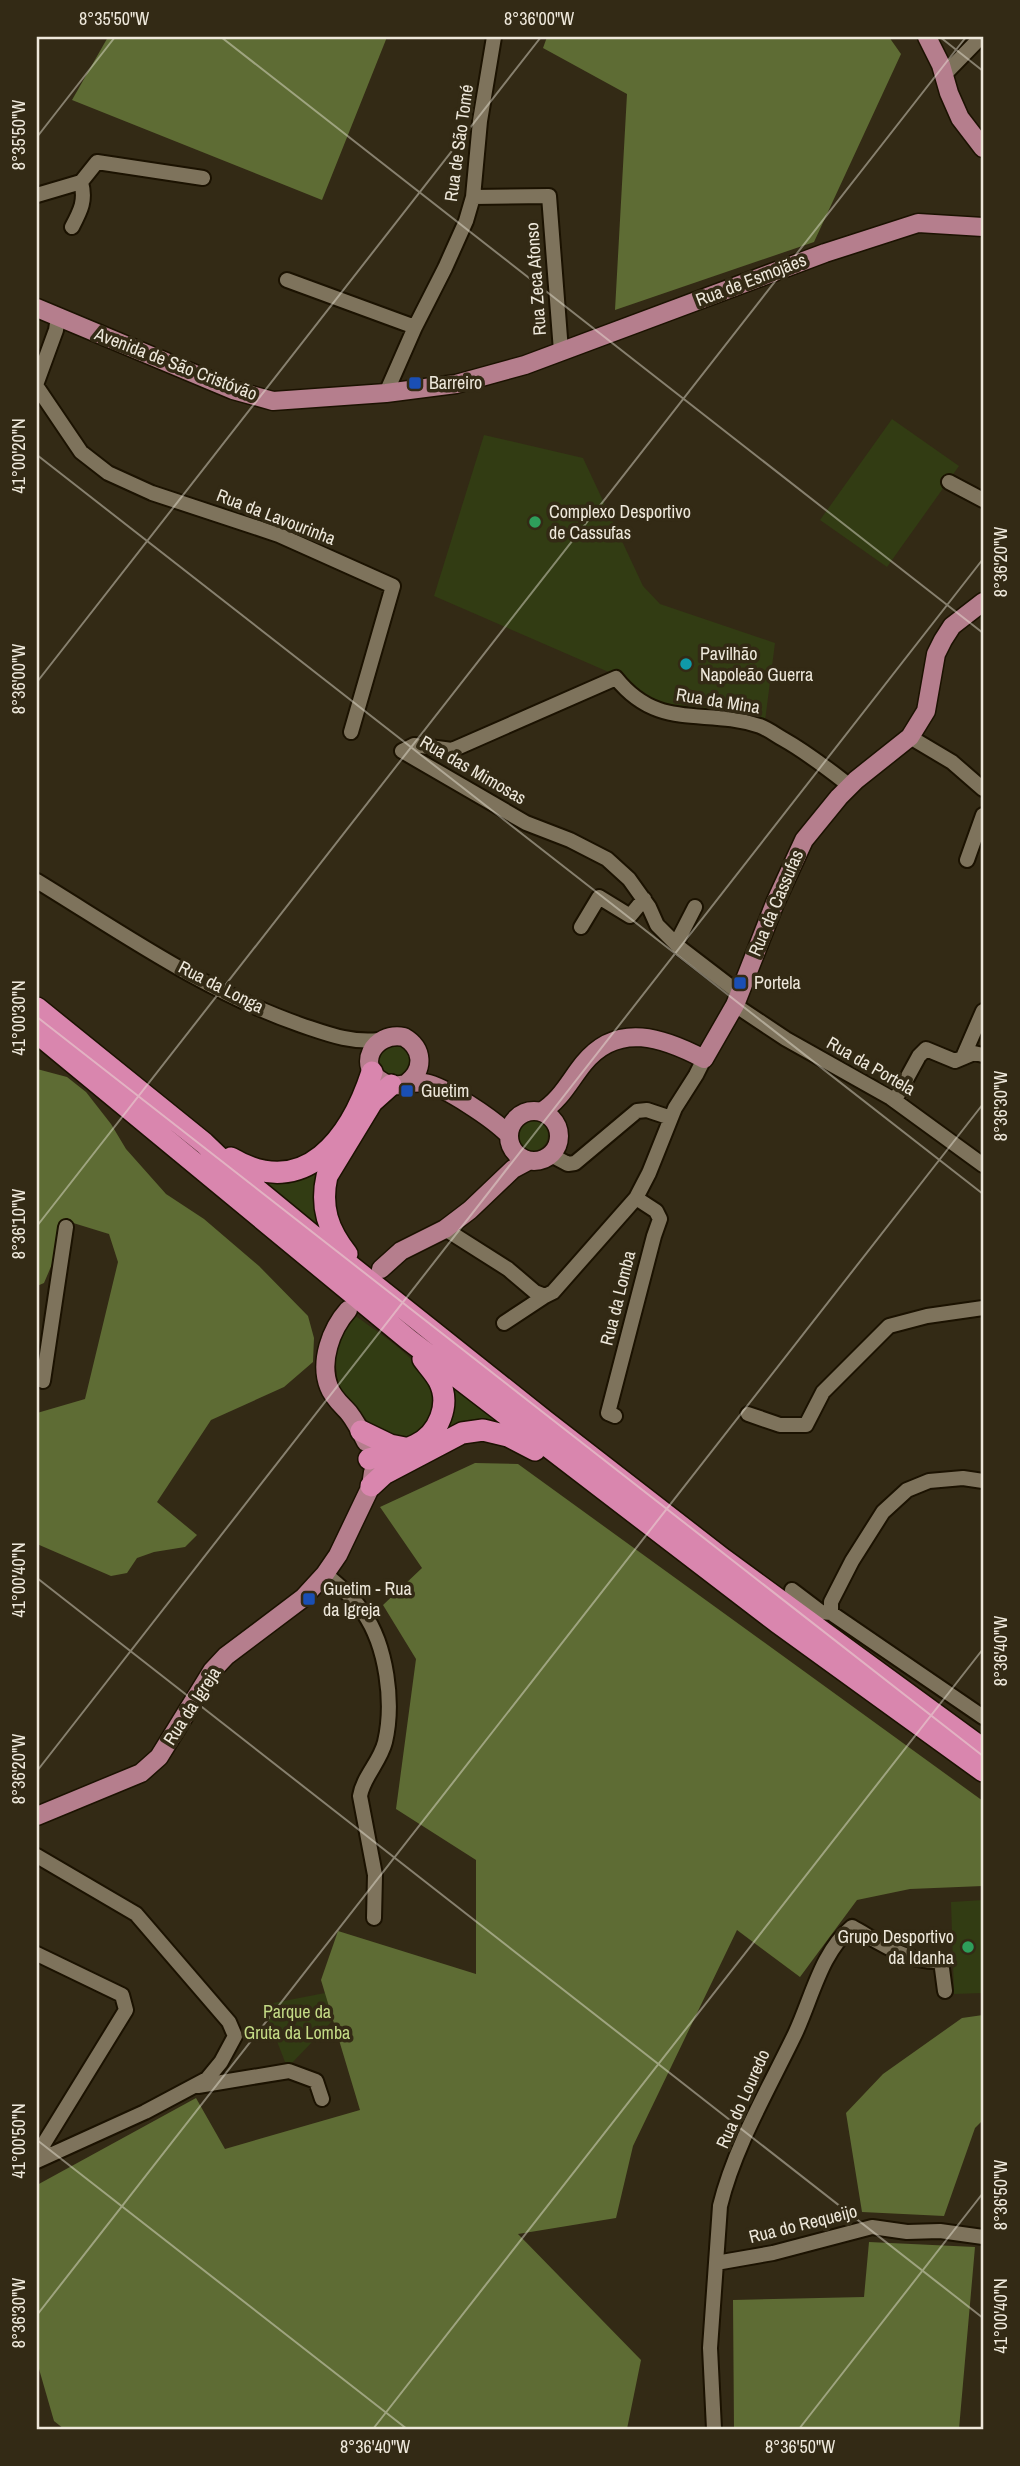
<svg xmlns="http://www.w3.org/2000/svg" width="1020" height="2466" font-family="'Archivo Narrow',sans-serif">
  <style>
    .green { fill: #323c13 }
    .forest { fill: #5e6c34 }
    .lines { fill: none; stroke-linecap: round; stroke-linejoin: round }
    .minor-casing { stroke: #1b1201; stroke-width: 18 }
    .major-casing { stroke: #1b1201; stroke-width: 21 }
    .highway-casing { stroke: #1b1201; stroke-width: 24 }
    .minor { stroke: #7e735c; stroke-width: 14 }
    .major { stroke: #b57e8d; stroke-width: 18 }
    .highway { stroke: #d986ae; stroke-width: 21 }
    .ticks { fill: none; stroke: #eee8db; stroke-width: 2; stroke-opacity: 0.45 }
    .transit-dot { fill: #1a4fb4; stroke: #332a15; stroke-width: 2.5 }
    .leisure-dot { fill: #2e9e5b; stroke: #332a15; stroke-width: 2.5 }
    .culture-dot { fill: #0f9aa8; stroke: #332a15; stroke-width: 2.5 }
    .labels { text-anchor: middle; stroke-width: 7; stroke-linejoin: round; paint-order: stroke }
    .street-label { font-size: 18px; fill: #eee8db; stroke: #332a15 }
    .poi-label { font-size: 18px; fill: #eee8db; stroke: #332a15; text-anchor: start }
    .park-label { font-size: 18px; fill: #c3da85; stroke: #332a15 }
    .neatline { fill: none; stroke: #eee8db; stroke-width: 2.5 }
    .ticks-label { font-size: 18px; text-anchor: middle; fill: #eee8db }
  </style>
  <rect width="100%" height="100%" fill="#332a15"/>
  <!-- green -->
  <path class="green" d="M892 419 959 466 887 567 820 520Z
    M484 435 583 458 643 586 660 604 775 643 765 721 719 711 655 705 627 680 434 596Z
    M378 1060a16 16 0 1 1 32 0a16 16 0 1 1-32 0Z
    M516 1135a16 16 0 1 1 32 0a16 16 0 1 1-32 0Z
    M328 1158 325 1232 255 1174Z
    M353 1314C378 1333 439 1369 435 1405 433 1418 423 1427 415 1437L396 1440 380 1434 342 1393 337 1379 335 1346Z
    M444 1378 505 1426 443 1433Z
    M983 1900V1993L954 1994 951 1902Z
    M325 1993 333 2020 292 2063 285 2062 263 2005Z"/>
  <!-- forest -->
  <path class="forest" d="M108 37H387L322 200 72 100Z
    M547 37H889L901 54 814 242 615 310 627 94 543 48Z
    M37 1069 67 1077 86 1092 111 1124 126 1149 166 1194 204 1219 259 1266 308 1316 314 1338 313 1362 284 1387 211 1420 157 1502 197 1535 185 1547 154 1552 137 1558 127 1573 111 1576 37 1544V1413L85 1399 118 1262 109 1234 70 1222 44 1283 37 1286Z
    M475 1463 518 1464 983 1801V1886L910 1889 857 1900 800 1977 737 1930 633 2146 616 2218 518 2234 641 2360 627 2429H64L54 2421 37 2362V2185L196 2098 225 2149 360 2110 321 1980 338 1931 476 1974V1860L396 1809 416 1659 383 1605 422 1568 380 1507Z
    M983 2015V2120L975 2128 944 2216 862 2212 846 2113 883 2074 962 2018Z
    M869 2242 975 2247 959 2429H734L733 2300 864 2297Z"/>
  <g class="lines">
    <!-- minor casing -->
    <g class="minor-casing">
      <path id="minor" d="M944 75 981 37
        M37 195 81 182 97 162 203 178
        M473 197 549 196 561 351
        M72 227C81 210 86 200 81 182
        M287 280 415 327
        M37 382 56 330 58 317
        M37 387 81 452 108 473 152 493 279 535 393 586 351 732
        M386 393 415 327 445 268 466 221 473 197 480 121 494 37
        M949 482 983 500
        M910 737 952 762 983 789
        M402 751 414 745 452 750 616 678C659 732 705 707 760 726 768 729 776 735 783 739 808 753 828 769 850 786
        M402 751 526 823 570 840 607 859 629 879 649 907 657 925 679 947 739 993
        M967 860 983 815
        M37 881C122 933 206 992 301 1025 328 1034 350 1043 379 1040
        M581 927 599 897 630 916 644 899
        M676 944 695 907
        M735 1005 786 1039 891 1098 983 1165
        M963 1057 983 1011
        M895 1100 919 1056 926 1049 955 1061 974 1053 983 1055
        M551 1155 568 1164 575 1163 637 1111 647 1110 671 1118
        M445 1229 508 1269 535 1292 545 1296 553 1292 636 1198 649 1173 675 1108 696 1075 704 1059
        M504 1323 545 1296
        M43 1381 66 1227
        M748 1414 780 1425H806L823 1392 889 1326 927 1316 983 1308
        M615 1416 608 1413 654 1236 660 1219 656 1211 636 1198
        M325 1574C339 1585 353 1597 363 1612 387 1646 394 1703 385 1742 380 1762 363 1777 360 1796L375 1875 374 1918
        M792 1590 821 1612 831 1613 983 1717
        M831 1613V1602L852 1561 883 1512 907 1490 929 1481 963 1478 983 1481
        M37 1856 136 1914 229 2022 235 2036 221 2062 207 2079 145 2112 37 2161
        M37 1954 122 1995 126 2010 43 2145 45 2157
        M198 2086 289 2071 316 2081 322 2099
        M716 2263 773 2253 872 2227 907 2232 940 2231 983 2237
        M714 2429 710 2348 720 2206C734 2148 769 2088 795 2034 812 1998 821 1952 852 1927 881 1943 907 1963 941 1961L945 1991"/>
    </g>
    <!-- major casing -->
    <g class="major-casing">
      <path id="major" d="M927 37 941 65 949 93 960 118 983 148
        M37 308 233 390 273 401 386 393 456 384 525 365 825 253 918 223 983 227
        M407 1083C425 1069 423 1048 404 1037 373 1031 355 1067 383 1082 397 1090 411 1080 425 1083 446 1087 493 1119 508 1134
        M509 1136a25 25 0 1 1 50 0a25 25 0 1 1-50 0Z
        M541 1112C561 1100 570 1080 584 1063 618 1021 664 1038 704 1059L735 1005 775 903 804 840 839 797 856 780 910 737 926 711 936 654 943 640 952 626 983 602
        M381 1269 401 1251 445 1229 470 1210 513 1169 528 1161
        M348 1310C331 1329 319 1362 329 1387 333 1398 342 1405 349 1413 356 1422 361 1432 366 1442
        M37 1816 141 1773 159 1757 212 1671 226 1656 303 1598 325 1574 338 1555 371 1486 373 1472"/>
    </g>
    <!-- highway casing -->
    <g class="highway-casing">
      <path id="highway" d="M37 1008 204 1143 228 1166 334 1253 545 1421 723 1559 983 1749
        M37 1033 409 1340 777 1622 983 1771
        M231 1158C305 1202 351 1137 372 1072
        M347 1254C328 1230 320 1207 327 1176L372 1102 391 1085
        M361 1431 390 1445 405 1448
        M369 1459C384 1454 402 1452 416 1445 439 1434 451 1404 439 1381 435 1373 428 1366 423 1359
        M371 1486 384 1474 462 1433 483 1430 508 1436 535 1450"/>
    </g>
    <!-- minor -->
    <use href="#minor" class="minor"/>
    <!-- major -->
    <use href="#major" class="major"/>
    <!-- highway -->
    <use href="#highway" class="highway"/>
  </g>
  <!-- ticks -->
  <path class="ticks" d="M221 37 983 633M940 37 983 71M37 137 115 37M37 455 983 1194M37 682 541 37M37 1017 983 1756M37 1226 966 37M37 1578 983 2318M37 1771 983 559M37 2140 407 2429M37 2315 983 1104M373 2429 983 1649M799 2429 983 2193"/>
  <!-- markers -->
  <g class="transit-dot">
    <rect x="408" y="376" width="14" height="14" rx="3.5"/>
    <rect x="733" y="976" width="14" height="14" rx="3.5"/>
    <rect x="400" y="1084" width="14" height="14" rx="3.5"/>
    <rect x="302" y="1592" width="14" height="14" rx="3.5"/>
  </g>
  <g class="leisure-dot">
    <circle cx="535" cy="522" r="7"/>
    <circle cx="968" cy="1947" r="7"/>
  </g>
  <circle class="culture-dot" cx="686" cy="664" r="7"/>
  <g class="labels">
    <!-- street labels -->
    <g class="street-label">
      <text transform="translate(459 143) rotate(-82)" y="6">Rua de São Tomé</text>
      <text transform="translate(536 279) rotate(-94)" y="6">Rua Zeca Afonso</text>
      <text transform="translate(751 280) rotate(-21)" y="6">Rua de Esmojães</text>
      <text transform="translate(176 364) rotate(21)" y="6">Avenida de São Cristóvão</text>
      <text transform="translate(276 517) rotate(21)" y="6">Rua da Lavourinha</text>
      <text transform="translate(718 701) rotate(9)" y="6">Rua da Mina</text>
      <text transform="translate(473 770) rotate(30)" y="6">Rua das Mimosas</text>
      <text transform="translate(776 903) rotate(-67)" y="6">Rua da Cassufas</text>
      <text transform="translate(221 987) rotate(27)" y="6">Rua da Longa</text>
      <text transform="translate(871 1066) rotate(30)" y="6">Rua da Portela</text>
      <text transform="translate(618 1298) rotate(-76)" y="6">Rua da Lomba</text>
      <text transform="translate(192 1706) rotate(-57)" y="6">Rua da Igreja</text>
      <text transform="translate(743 2099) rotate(-66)" y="6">Rua do Louredo</text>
      <text transform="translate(803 2224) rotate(-14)" y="6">Rua do Requeijo</text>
    </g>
    <!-- poi labels -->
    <g class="poi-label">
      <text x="429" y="389">Barreiro</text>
      <text x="549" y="518">Complexo Desportivo<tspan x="549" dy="21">de Cassufas</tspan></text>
      <text x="700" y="660">Pavilhão<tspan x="700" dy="21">Napoleão Guerra</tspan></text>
      <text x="754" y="989">Portela</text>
      <text x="421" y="1097">Guetim</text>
      <text x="323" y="1595">Guetim - Rua<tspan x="323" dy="21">da Igreja</tspan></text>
      <text x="954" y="1943" text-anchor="end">Grupo Desportivo<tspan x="954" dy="21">da Idanha</tspan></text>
    </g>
    <!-- park labels -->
    <g class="park-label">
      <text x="297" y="2018">Parque da<tspan x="297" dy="21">Gruta da Lomba</tspan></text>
    </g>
  </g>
  <!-- border -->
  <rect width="1020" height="2466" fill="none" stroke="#332a15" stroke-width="77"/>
  <rect x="38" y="38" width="944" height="2390" class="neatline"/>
  <g class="ticks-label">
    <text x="114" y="25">8°35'50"W</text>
    <text x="539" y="25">8°36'00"W</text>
    <text transform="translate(19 135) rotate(-90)" y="6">8°35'50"W</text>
    <text transform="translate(19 456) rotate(-90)" y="6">41°00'20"N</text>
    <text transform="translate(1001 562) rotate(-90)" y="6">8°36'20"W</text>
    <text transform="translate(19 679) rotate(-90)" y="6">8°36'00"W</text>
    <text transform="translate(19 1018) rotate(-90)" y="6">41°00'30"N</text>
    <text transform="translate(1001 1106) rotate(-90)" y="6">8°36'30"W</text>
    <text transform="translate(19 1224) rotate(-90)" y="6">8°36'10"W</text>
    <text transform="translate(19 1580) rotate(-90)" y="6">41°00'40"N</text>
    <text transform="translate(1001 1651) rotate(-90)" y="6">8°36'40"W</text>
    <text transform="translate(19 1769) rotate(-90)" y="6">8°36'20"W</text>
    <text transform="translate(19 2141) rotate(-90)" y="6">41°00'50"N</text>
    <text transform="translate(1001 2195) rotate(-90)" y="6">8°36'50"W</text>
    <text transform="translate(19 2313) rotate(-90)" y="6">8°36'30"W</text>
    <text transform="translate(1001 2316) rotate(-90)" y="6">41°00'40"N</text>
    <text x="375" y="2453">8°36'40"W</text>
    <text x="800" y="2453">8°36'50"W</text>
  </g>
</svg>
